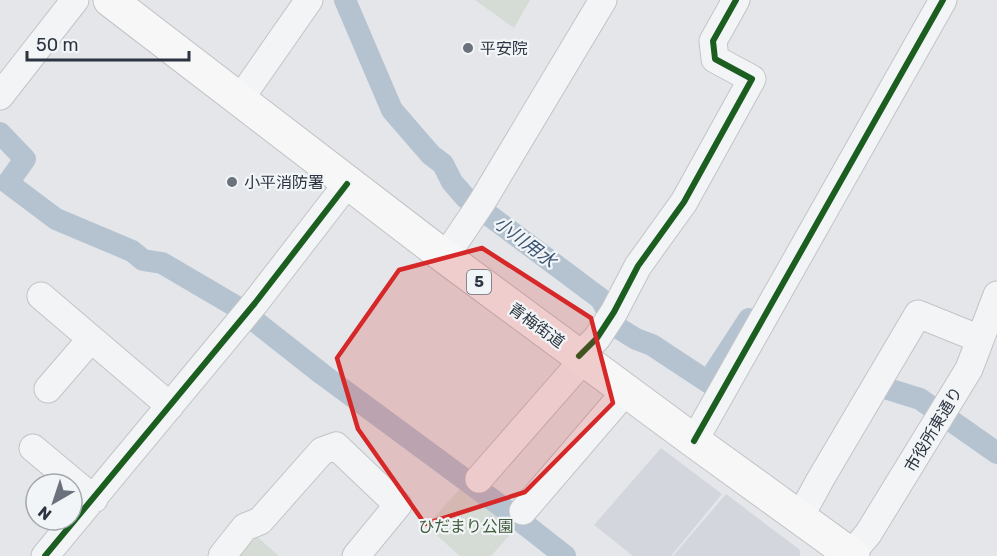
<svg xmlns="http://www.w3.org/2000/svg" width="997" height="556" font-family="Rubik,'Noto Sans JP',sans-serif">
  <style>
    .built { fill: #d3d6dc }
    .green { fill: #d5dcd5 }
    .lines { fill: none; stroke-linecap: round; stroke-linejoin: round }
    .canal { stroke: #b5c3d1; stroke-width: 22 }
    .minor-casing { stroke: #c2c4c7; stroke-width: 29 }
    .major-casing { stroke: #c1c3c6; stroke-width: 35 }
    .minor { stroke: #f3f4f5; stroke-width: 27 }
    .major { stroke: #f7f7f7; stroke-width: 33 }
    .cycleway-casing { stroke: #f2f5f7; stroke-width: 10 }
    .cycleway { stroke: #1b5e20; stroke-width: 6 }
    .marked { fill: #d62828; fill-opacity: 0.2; stroke: #d62828; stroke-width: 4.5; stroke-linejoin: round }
    .poi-dot { fill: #6c727c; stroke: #f2f5f7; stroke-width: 2 }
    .labels { text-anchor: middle; stroke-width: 4.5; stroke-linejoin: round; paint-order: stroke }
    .shield { fill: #f2f5f7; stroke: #676e78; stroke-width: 1.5 }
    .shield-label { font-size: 15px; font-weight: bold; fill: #2c3441 }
    .poi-label { font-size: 16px; fill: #2c3441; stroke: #f2f5f7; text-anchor: start }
    .street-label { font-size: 16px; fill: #2c3441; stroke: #f2f5f7 }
    .park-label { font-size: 16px; fill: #415b3b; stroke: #f2f5f7 }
    .water-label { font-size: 18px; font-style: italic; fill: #395371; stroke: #f2f5f7 }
  </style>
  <rect width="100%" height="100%" fill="#e4e6e9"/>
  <!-- built -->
  <path class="built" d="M661 448 722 494 671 556H633L594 525Z
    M726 494 800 550V556H673Z"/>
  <!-- green -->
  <path class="green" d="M475 0H530L514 28Z
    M460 489 516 528 491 556H460L426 526Z
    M253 533 279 556H233Z"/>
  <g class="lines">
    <!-- canal -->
    <path class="canal" d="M345 0 392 110 431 155 443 164 452 182 466 198 601 299 615 326 636 339 652 345 708 382 749 319
      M0 133 25 159 8 183 56 219 132 251 143 260 162 263 237 307 322 374 509 512 565 556
      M888 389 920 399 997 453"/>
    <!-- minor casing -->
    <g class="minor-casing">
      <path id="minor" d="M0 96 75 0
        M240 99 309 0
        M445 257 482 202 603 0
        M41 296 170 406
        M579 356 597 338 614 312 638 266 684 202 752 79 715 59 713 41 736 0
        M48 389 91 339
        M694 441 943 0
        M33 448 94 499
        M479 479 584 359
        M523 511 626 391
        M800 517 820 480 918 314 980 339
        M45 556 255 303 347 184
        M222 556 245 527 260 521 322 451 336 446 398 505 356 556
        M839 556 851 554 868 534 969 369 997 295"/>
    </g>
    <!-- major casing -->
    <g class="major-casing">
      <path id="major" d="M110 0 445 257 694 441 853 556"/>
    </g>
    <!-- minor -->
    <use href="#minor" class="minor"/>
    <!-- major -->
    <use href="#major" class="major"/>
    <!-- cycleway casing -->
    <g class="cycleway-casing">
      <path id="cycleway" d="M579 356 597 338 614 312 638 266 684 202 752 79 715 59 713 41 736 0
        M694 441 943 0
        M45 556 255 303 347 184"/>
    </g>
    <!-- cycleway -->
    <use href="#cycleway" class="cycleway"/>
  </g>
  <!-- marked area -->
  <path class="marked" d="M482 248 591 318 613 403 525 492 425 524 358 429 337 358 399 270Z"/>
  <!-- markers -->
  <g class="poi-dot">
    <circle cx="468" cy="48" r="6"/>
    <circle cx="232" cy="182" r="6"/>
  </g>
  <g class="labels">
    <!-- shield labels -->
    <rect class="shield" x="467" y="270" width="24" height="24" rx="4.5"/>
    <g class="shield-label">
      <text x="479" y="287">5</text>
    </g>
    <!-- poi labels -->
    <g class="poi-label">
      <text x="480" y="54">平安院</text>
      <text x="244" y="188">小平消防署</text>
    </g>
    <!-- street labels -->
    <g class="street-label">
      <text transform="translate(537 325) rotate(36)" y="6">青梅街道</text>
      <text transform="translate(933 429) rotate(-59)" y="6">市役所東通り</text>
    </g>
    <!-- park labels -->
    <g class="park-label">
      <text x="466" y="532">ひだまり公園</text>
    </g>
    <!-- water labels -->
    <g class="water-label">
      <text transform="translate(525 242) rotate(37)" y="6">小川用水</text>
    </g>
  </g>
  <!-- north arrow -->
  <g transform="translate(54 502) rotate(219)"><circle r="28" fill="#f2f5f7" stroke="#a3a8ae" stroke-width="1.5"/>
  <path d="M0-4.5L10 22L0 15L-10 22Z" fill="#6c727c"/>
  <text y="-9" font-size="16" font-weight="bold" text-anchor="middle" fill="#2c3441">N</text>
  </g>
  <!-- scale -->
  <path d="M27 51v9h162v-9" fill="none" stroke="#2c3441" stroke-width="3"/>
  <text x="36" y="51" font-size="18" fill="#2c3441" stroke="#f2f5f7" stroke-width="4.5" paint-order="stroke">50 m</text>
</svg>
